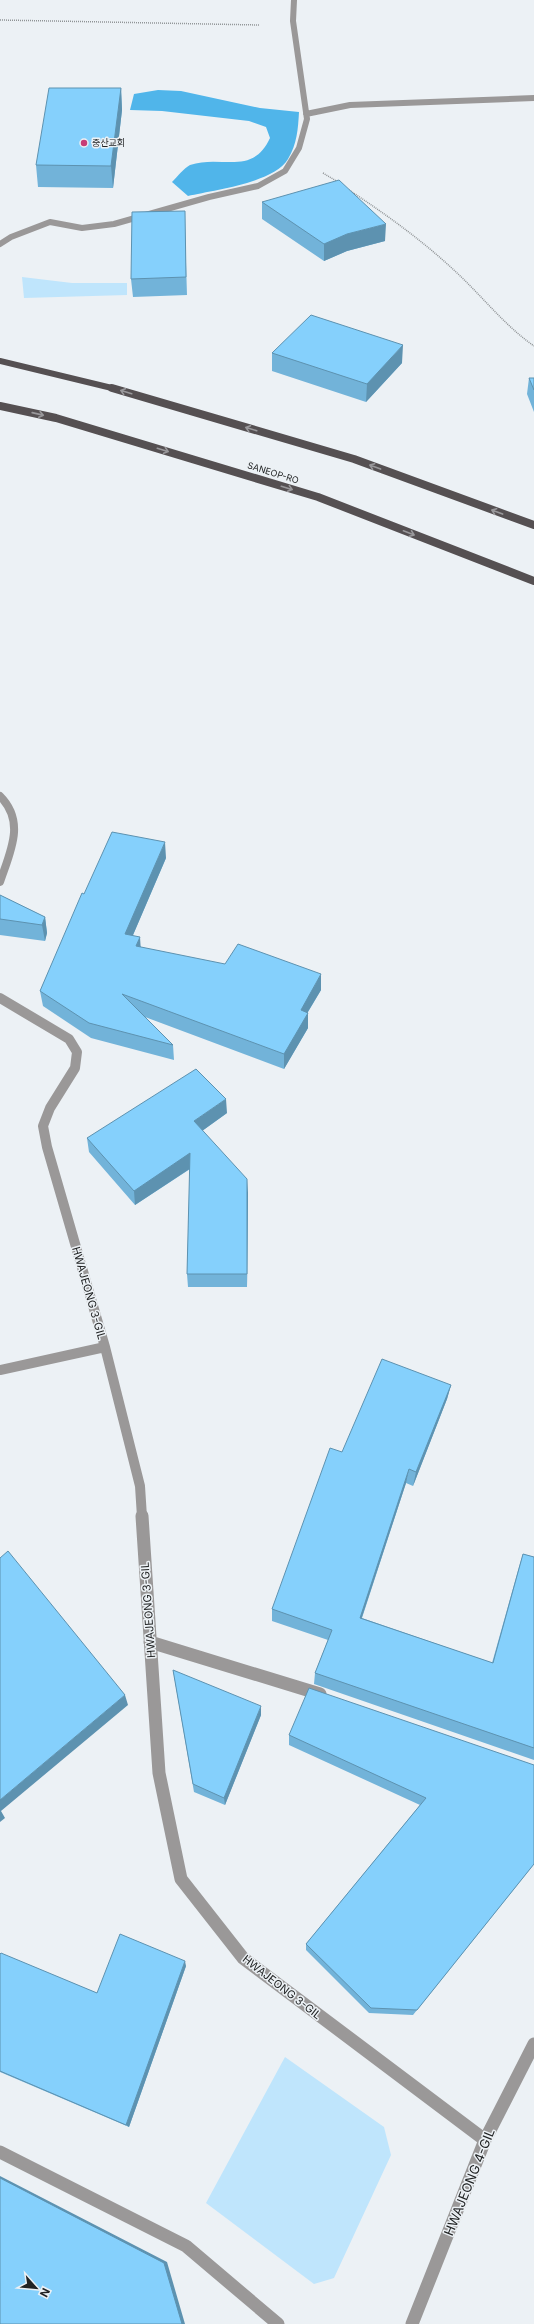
<svg xmlns="http://www.w3.org/2000/svg" width="534" height="2324" font-family="Inter,'Noto Sans KR',sans-serif">
  <style>
    .green { fill: #bfe5fc }
    .forest { fill: #50b5ea }
    .lines { fill: none; stroke-linecap: round; stroke-linejoin: round }
    .path { stroke: #8f9395; stroke-width: 1.5; stroke-dasharray: 1 1; stroke-linecap: butt }
    .minor-far3 { stroke: #9a9898; stroke-width: 6 }
    .minor-far2 { stroke: #9a9898; stroke-width: 8 }
    .minor-far1 { stroke: #9a9898; stroke-width: 10 }
    .minor { stroke: #9a9898; stroke-width: 13 }
    .major-far1 { stroke: #555052; stroke-width: 6 }
    .major { stroke: #555052; stroke-width: 8 }
    .wall { fill: #72b3d9 }
    .shaded-wall { fill: #5d92b0 }
    .building { fill: #85d0fc; stroke: #5d92b0 }
    .oneway { stroke: #99989b }
    .poi-dot { fill: #c73d77; stroke: #ecf1f5; stroke-width: 1.5 }
    .labels { text-anchor: middle; stroke-width: 3; stroke-linejoin: round; paint-order: stroke }
    .far-poi-label { font-size: 9px; fill: #212324; stroke: #ecf1f5; text-anchor: start }
    .far-street-label { font-size: 9px; fill: #212324; stroke: #ecf1f5 }
    .street-label { font-size: 11px; fill: #212324; stroke: #ecf1f5 }
    .near-street-label { font-size: 13px; fill: #212324; stroke: #ecf1f5 }
  </style>
  <rect width="100%" height="100%" fill="#ecf1f5"/>
  <!-- green -->
  <path class="green" d="M22 277 72 283H127V295L24 298Z
    M285 2057 384 2127 391 2155 334 2278 314 2284 206 2203Z"/>
  <!-- forest -->
  <path class="forest" d="M158 90 181 91 260 108 299 112C298 129 297 144 288 159 274 183 213 190 188 196L172 182C177 177 184 168 190 165 221 154 252 177 270 138L266 127 249 121 162 111 130 110 134 94Z"/>
  <g class="lines">
    <!-- path -->
    <path class="path" d="M0 20 259 25
      M323 173 338 182
      M349 190C387 215 423 241 456 272 483 297 504 325 534 346"/>
    <!-- minor-far3 -->
    <path class="minor-far3" d="M306 114 350 105 534 98
      M0 244 11 237 50 222 82 228 114 224 209 197 258 186 285 171 299 148 307 119 293 21 294 0"/>
    <!-- minor-far2 -->
    <path class="minor-far2" d="M0 796C26 822 10 852 0 882"/>
    <!-- minor-far1 -->
    <path class="minor-far1" d="M0 998 69 1039 77 1052 75 1068 50 1108 43 1126 47 1147 105 1347 140 1486 142 1517
      M0 1370 105 1347"/>
    <!-- minor -->
    <path class="minor" d="M142 1516 159 1773 181 1879 243 1958 485 2140
      M150 1642 320 1694
      M0 2152 186 2246 278 2324
      M412 2324 485 2140 534 2044"/>
    <!-- major-far1 -->
    <path class="major-far1" d="M0 361 116 389"/>
    <!-- major -->
    <path class="major" d="M112 388 354 459 534 525
      M0 406 56 418 318 497 534 581"/>
  </g>
  <!-- wall -->
  <path class="wall" d="M121 88 122 110 113 188 38 187 36 165Z
    M262 202 385 241 347 251 324 261 262 219Z
    M185 230 187 295 133 297 131 279Z
    M272 353 402 363 366 402 272 371Z
    M529 378H534V412L527 394Z
    M166 858 133 935 141 947 321 990 308 1012V1028L284 1069 145 1017 173 1045 174 1060 91 1038 43 1006 40 991 84 894Z
    M0 895 45 917 47 933 45 941 0 935Z
    M227 1113 202 1131 248 1193 247 1287H188L187 1274 190 1169 135 1205 89 1152 87 1138Z
    M451 1385 447 1399 413 1486 406 1483 362 1618 492 1663 519 1567 523 1554 534 1557V1760L314 1684 315 1673 328 1640 272 1621V1609L342 1452Z
    M173 1670 261 1715 225 1805 194 1792Z
    M289 1735 534 1765V1864L413 2015 369 2013 306 1950V1944L420 1805 289 1745Z
    M0 1954 97 1993 186 1966 129 2127 0 2072Z"/>
  <!-- shaded-wall -->
  <path class="shaded-wall" d="M121 88 122 110 113 188 111 166Z
    M386 224 385 241 347 251 324 261V244L347 234Z
    M403 345 402 363 366 402 367 384Z
    M165 842 166 858 127 949 125 934Z
    M45 917 47 933 45 941 42 925Z
    M140 937 141 952 136 946Z
    M321 974V990L300 1025 301 1010Z
    M308 1013V1028L284 1069V1054Z
    M226 1099 227 1113 195 1136 194 1121Z
    M190 1153 191 1168 135 1205 134 1191Z
    M247 1179 248 1193 247 1287Z
    M451 1385 447 1399 413 1486 416 1472Z
    M409 1469 406 1483 358 1629 360 1618Z
    M125 1695 128 1705 1 1811 5 1818 0 1822V1800Z
    M261 1706V1715L225 1805 224 1798Z
    M185 1961 186 1966 129 2127 126 2125Z
    M0 2176 167 2262 185 2324H182L0 2178Z"/>
  <!-- building -->
  <path class="building" d="M49 88H121L111 166 36 165Z
    M339 180 386 224 347 234 324 244 262 202Z
    M185 211 186 277 131 279 132 212Z
    M311 315 403 345 367 384 272 353Z
    M529 378H534V390Z
    M112 832 165 842 125 934 140 937 136 946 225 964 238 944 321 974 301 1010 308 1013 284 1054 122 994 173 1045 89 1023 40 991 82 893 84 894Z
    M0 895 45 917 42 925 0 919Z
    M196 1069 226 1099 194 1121 247 1179V1274H187L190 1153 134 1191 87 1138Z
    M382 1359 451 1385 416 1472 409 1469 360 1618 493 1663 523 1554 534 1557V1748L315 1673 332 1630 272 1609 330 1448 342 1452Z
    M8 1551 125 1695 0 1800V1558Z
    M173 1670 261 1706 224 1798 193 1784Z
    M309 1688 534 1765V1864L417 2010 371 2008 306 1944 426 1798 289 1735Z
    M120 1934 185 1961 126 2125 0 2071V1954L1 1953 97 1993Z
    M0 2178 164 2263 182 2324H0Z"/>
  <!-- one-way arrows -->
  <defs><path id="oneway-shaft" d="M-6 0H5M1.5-3L5.5 0L1.5 3" fill="none" stroke-width="1.6" stroke-linecap="round" stroke-linejoin="round"/></defs>
  <g class="oneway">
    <use href="#oneway-shaft" transform="translate(126 392) rotate(-163)"/>
    <use href="#oneway-shaft" transform="translate(38 414) rotate(13)"/>
    <use href="#oneway-shaft" transform="translate(251 429) rotate(-163)"/>
    <use href="#oneway-shaft" transform="translate(163 450) rotate(17)"/>
    <use href="#oneway-shaft" transform="translate(375 467) rotate(-160)"/>
    <use href="#oneway-shaft" transform="translate(287 488) rotate(17)"/>
    <use href="#oneway-shaft" transform="translate(497 512) rotate(-160)"/>
    <use href="#oneway-shaft" transform="translate(409 533) rotate(21)"/>
  </g>
  <!-- markers -->
  <circle class="poi-dot" cx="84" cy="143" r="4"/>
  <g class="labels">
    <!-- far-poi labels -->
    <g class="far-poi-label">
      <text x="92" y="146">중산교회</text>
    </g>
    <!-- far-street labels -->
    <g class="far-street-label">
      <text transform="translate(273 473) rotate(17)" y="3">SANEOP-RO</text>
    </g>
    <!-- street labels -->
    <g class="street-label">
      <text transform="translate(89 1293) rotate(74)" y="4">HWAJEONG 3-GIL</text>
      <text transform="translate(148 1610) rotate(-94)" y="4">HWAJEONG 3-GIL</text>
      <text transform="translate(282 1987) rotate(38)" y="4">HWAJEONG 3-GIL</text>
    </g>
    <!-- near-street labels -->
    <g class="near-street-label">
      <text transform="translate(469 2182) rotate(-68)" y="5">HWAJEONG 4-GIL</text>
    </g>
  </g>
  <!-- north arrow -->
  <g transform="translate(36 2288) rotate(117)" stroke="#ecf1f5" stroke-width="3" paint-order="stroke">
  <path d="M0-3L7 15L0 10L-7 15Z" fill="#212324"/>
  <text y="-6" font-size="11" font-weight="bold" text-anchor="middle" fill="#212324">N</text>
  </g>
</svg>
